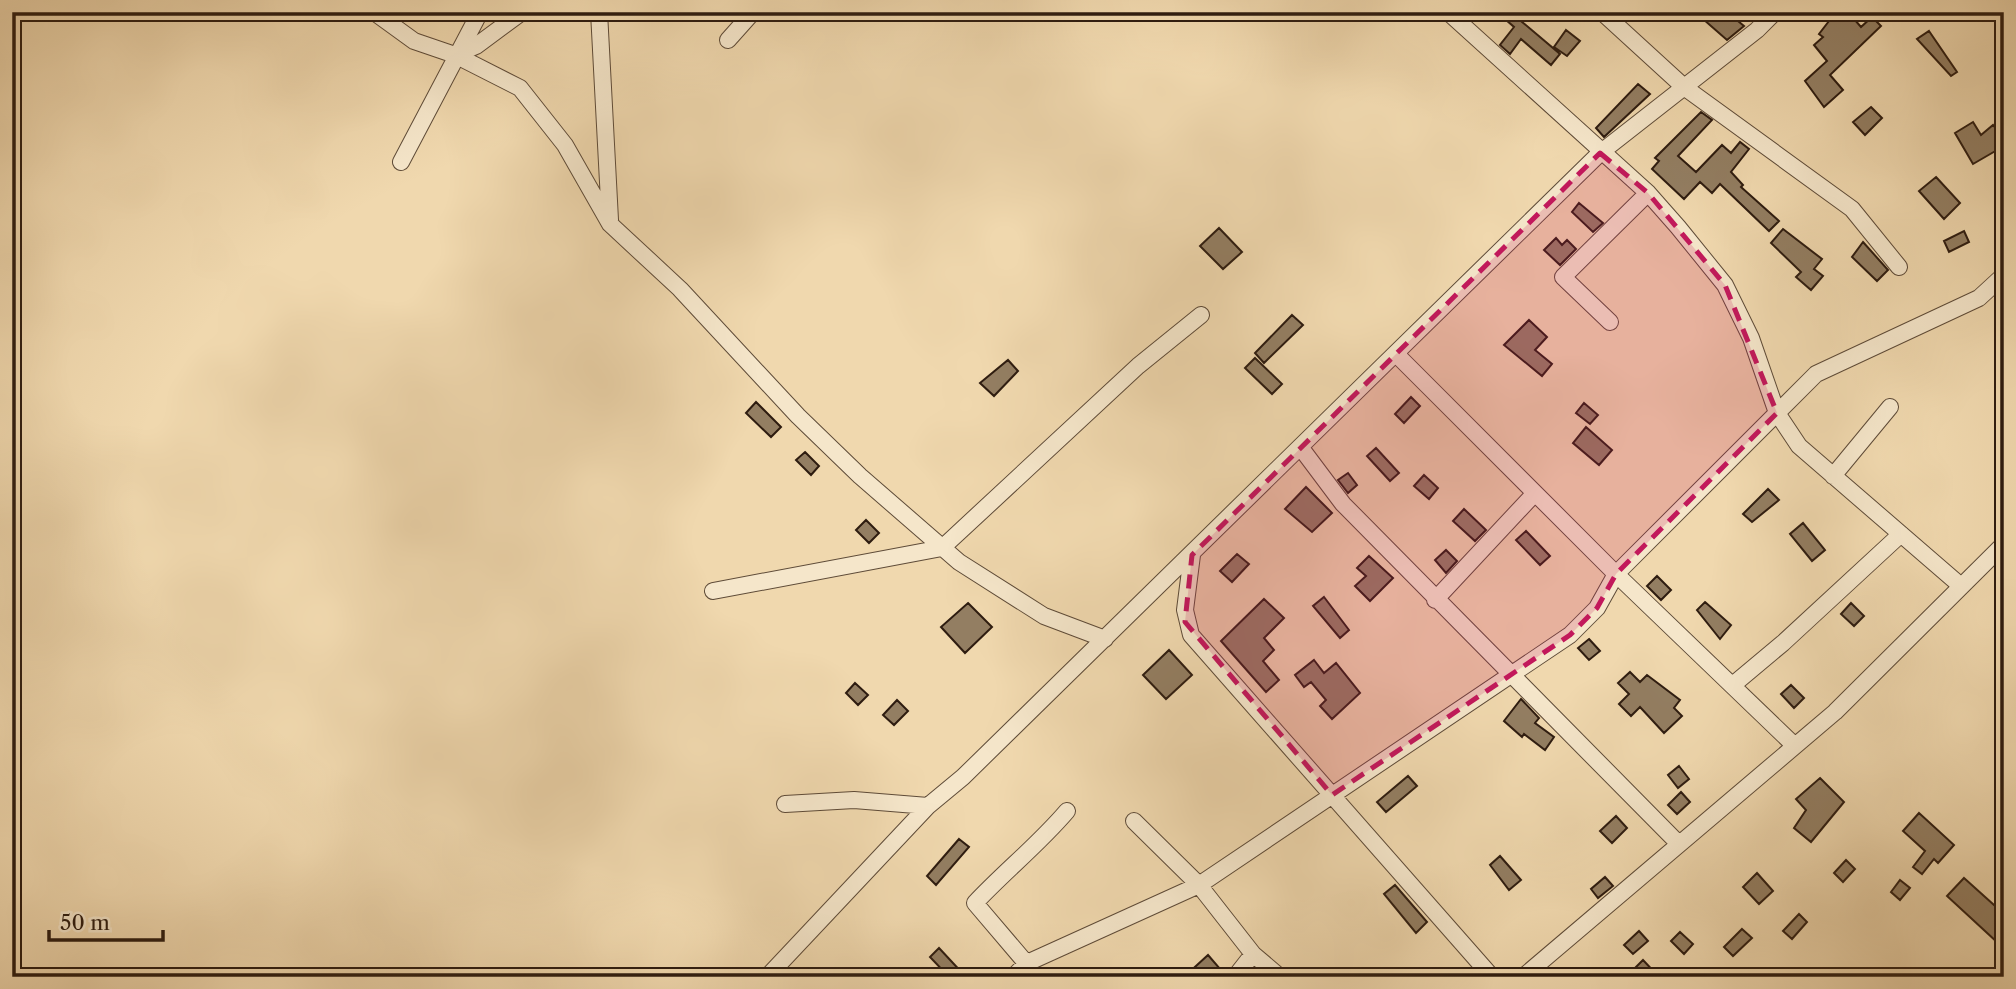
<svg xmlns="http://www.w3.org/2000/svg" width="2016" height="989" font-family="'Libre Caslon Text',serif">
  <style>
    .building { fill: #937e62; stroke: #2e1c10; stroke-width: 2 }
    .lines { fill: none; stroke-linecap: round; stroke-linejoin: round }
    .minor-casing { stroke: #5e4b38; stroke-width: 18 }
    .minor { stroke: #f5e6ca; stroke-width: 16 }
    .marked { fill: #c2185b; fill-opacity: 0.2; stroke: #c2185b; stroke-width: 5; stroke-dasharray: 14 9; stroke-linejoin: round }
  </style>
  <rect width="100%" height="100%" fill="#f0d8ae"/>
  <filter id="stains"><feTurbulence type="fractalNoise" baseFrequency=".00286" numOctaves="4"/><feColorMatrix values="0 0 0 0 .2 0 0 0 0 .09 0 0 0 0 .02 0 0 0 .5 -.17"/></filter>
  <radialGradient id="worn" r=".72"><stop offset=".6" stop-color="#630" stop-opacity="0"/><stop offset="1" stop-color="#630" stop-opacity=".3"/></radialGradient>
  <!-- building -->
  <path class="building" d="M1497 12H1528L1521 21 1560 54 1551 65 1521 39 1510 54 1500 45 1514 27Z
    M1695 12H1727L1744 26 1727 40Z
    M1836 12H1848L1861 27 1872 17 1881 26 1830 75 1843 90 1824 107 1805 81 1827 61 1814 45 1823 37 1819 34Z
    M1566 30 1580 41 1567 56 1554 47Z
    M1929 31 1957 72 1951 76 1917 39Z
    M1638 84 1650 94 1604 137 1596 128Z
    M1871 107 1882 118 1865 135 1853 122Z
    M1701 112 1712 120 1678 156 1696 172 1722 145 1731 153 1740 142 1749 149 1731 172 1743 185 1741 187 1779 221 1769 231 1720 184 1712 193 1700 182 1684 199 1652 169 1659 161 1655 158Z
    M1973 122 1981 135 1993 125 2004 139V146L1973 164 1955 133Z
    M1936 177 1960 203 1944 219 1919 191Z
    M1579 203 1603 223 1593 232 1572 212Z
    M1219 228 1242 252 1223 269 1200 246Z
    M1783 229 1822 259 1814 269 1823 276 1811 290 1796 277 1801 272 1771 243Z
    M1964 231 1969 242 1949 252 1944 241Z
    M1556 238 1562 245 1567 240 1576 249 1560 265 1544 250Z
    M1863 242 1888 270 1877 281 1852 257Z
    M1292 315 1303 325 1264 363 1255 353Z
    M1529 320 1547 337 1535 350 1552 364 1542 376 1504 345Z
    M1255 358 1282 384 1272 394 1245 368Z
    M1008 360 1018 371 994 396 980 383Z
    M1411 397 1420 406 1404 423 1395 414Z
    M756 402 781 427 771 437 746 413Z
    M1584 403 1598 415 1590 424 1576 413Z
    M1586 427 1612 450 1599 465 1573 443Z
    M1376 448 1399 473 1390 481 1367 456Z
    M805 452 819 466 811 475 796 460Z
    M1348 473 1357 485 1348 493 1338 480Z
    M1424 475 1438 488 1429 499 1414 486Z
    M1306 487 1332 513 1312 532 1285 509Z
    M1768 489 1779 500 1752 522 1743 514Z
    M1464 509 1486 530 1475 541 1453 521Z
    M866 520 879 533 869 543 856 530Z
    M1803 523 1825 550 1812 561 1790 534Z
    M1526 531 1550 556 1540 565 1516 540Z
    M1446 550 1457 561 1446 573 1435 560Z
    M1237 554 1249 564 1232 582 1220 571Z
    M1369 556 1393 578 1370 601 1355 586 1366 576 1357 568Z
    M1657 576 1671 590 1661 600 1647 586Z
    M1324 597 1349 630 1340 638 1313 606Z
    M1264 599 1284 618 1264 638 1274 650 1263 661 1279 680 1266 692 1221 641Z
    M1705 602 1731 625 1720 639 1697 610Z
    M968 603 992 627 965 653 941 627Z
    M1851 603 1864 616 1854 626 1841 614Z
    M1589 639 1600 651 1589 660 1578 648Z
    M1169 650 1192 675 1166 699 1143 675Z
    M1314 660 1324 673 1336 663 1360 693 1332 719 1320 706 1326 700 1311 682 1304 687 1295 675Z
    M1630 672 1640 682 1647 675 1680 700 1674 708 1682 716 1664 733 1640 707 1631 716 1619 704 1629 694 1618 683Z
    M855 683 868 695 858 705 846 693Z
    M1791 685 1804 698 1794 708 1781 694Z
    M1521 699 1539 718 1535 723 1554 737 1545 750 1524 734 1522 737 1504 721Z
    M897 700 908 711 894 725 883 715Z
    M1679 766 1689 779 1678 788 1668 775Z
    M1408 776 1417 786 1386 812 1377 802Z
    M1820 778 1844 802 1811 842 1794 828 1806 810 1796 799Z
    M1681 792 1690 802 1677 814 1668 805Z
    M1919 813 1954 845 1938 863 1934 859 1922 874 1913 867 1925 851 1903 831Z
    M1616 816 1627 828 1612 843 1600 831Z
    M959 839 969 847 936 885 927 876Z
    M1500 856 1521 880 1509 890 1490 865Z
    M1846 860 1855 869 1843 882 1834 873Z
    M1757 873 1773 891 1759 904 1743 887Z
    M1605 877 1613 886 1598 898 1591 889Z
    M1964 878 2004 914V936L1998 943 1947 896Z
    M1900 880 1910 888 1900 900 1891 892Z
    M1395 885 1427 922 1416 933 1384 894Z
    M1799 914 1807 922 1792 939 1783 931Z
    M1742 929 1752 938 1733 956 1724 947Z
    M1639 931 1648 941 1633 954 1624 945Z
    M1680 932 1693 944 1684 954 1671 941Z
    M939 948 966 977H949L930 957Z
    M1208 955 1221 970 1212 977H1184Z
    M1643 960 1659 977H1626Z"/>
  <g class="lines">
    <!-- minor casing -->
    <g class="minor-casing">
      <path id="minor" d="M374 12 414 41 455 55 520 88 565 145 610 224 680 289 798 416 860 476 959 562 1044 616 1105 639
        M599 12 610 220
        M1448 12 1648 193 1678 227 1725 285 1751 338 1777 413 1799 446 1961 586
        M1602 12 1684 87 1852 209 1899 267
        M728 40 753 12
        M455 55 476 46 522 12
        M401 162 480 12
        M1610 322 1563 277 1648 193
        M1397 355 1616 574 1795 746
        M1301 448 1343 504 1679 844
        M1833 476 1890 407
        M1192 555 1185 610 1191 635 1492 977
        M713 591 942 548 1138 366 1201 315
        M1435 600 1535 493
        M1734 684 1783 643 1901 534
        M785 804 854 800 928 806
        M1134 821 1199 885 1253 954 1280 977
        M767 977 928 806 963 777 1600 153 1757 30 1775 12
        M1013 977 1027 963 1199 885 1570 635 1597 608 1616 574 1816 374 1979 298 2004 275
        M1038 977 975 903C1005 871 1039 844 1067 811
        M1235 977 1253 954
        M1523 977 1835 712 2004 544"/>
    </g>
    <!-- minor -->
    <use href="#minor" class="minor"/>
  </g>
  <!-- marked area -->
  <path class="marked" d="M1600 153 1648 193 1725 285 1777 413 1616 574 1597 608 1570 635 1332 795 1185 622 1192 555Z"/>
  <!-- margin -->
  <rect width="2016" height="989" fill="none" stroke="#f0d8ae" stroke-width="42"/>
  <rect x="14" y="14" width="1988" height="961" fill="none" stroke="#2e1c10" stroke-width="3.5"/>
  <rect x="21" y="21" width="1974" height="947" fill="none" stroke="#2e1c10" stroke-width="2"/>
  <!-- scale -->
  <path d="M49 930v10h114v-10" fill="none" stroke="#2e1c10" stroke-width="3.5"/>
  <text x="60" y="930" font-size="21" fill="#2e1c10" stroke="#f5e6ca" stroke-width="5" paint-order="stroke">50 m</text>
  <rect width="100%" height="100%" filter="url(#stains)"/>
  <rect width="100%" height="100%" fill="url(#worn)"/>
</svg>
